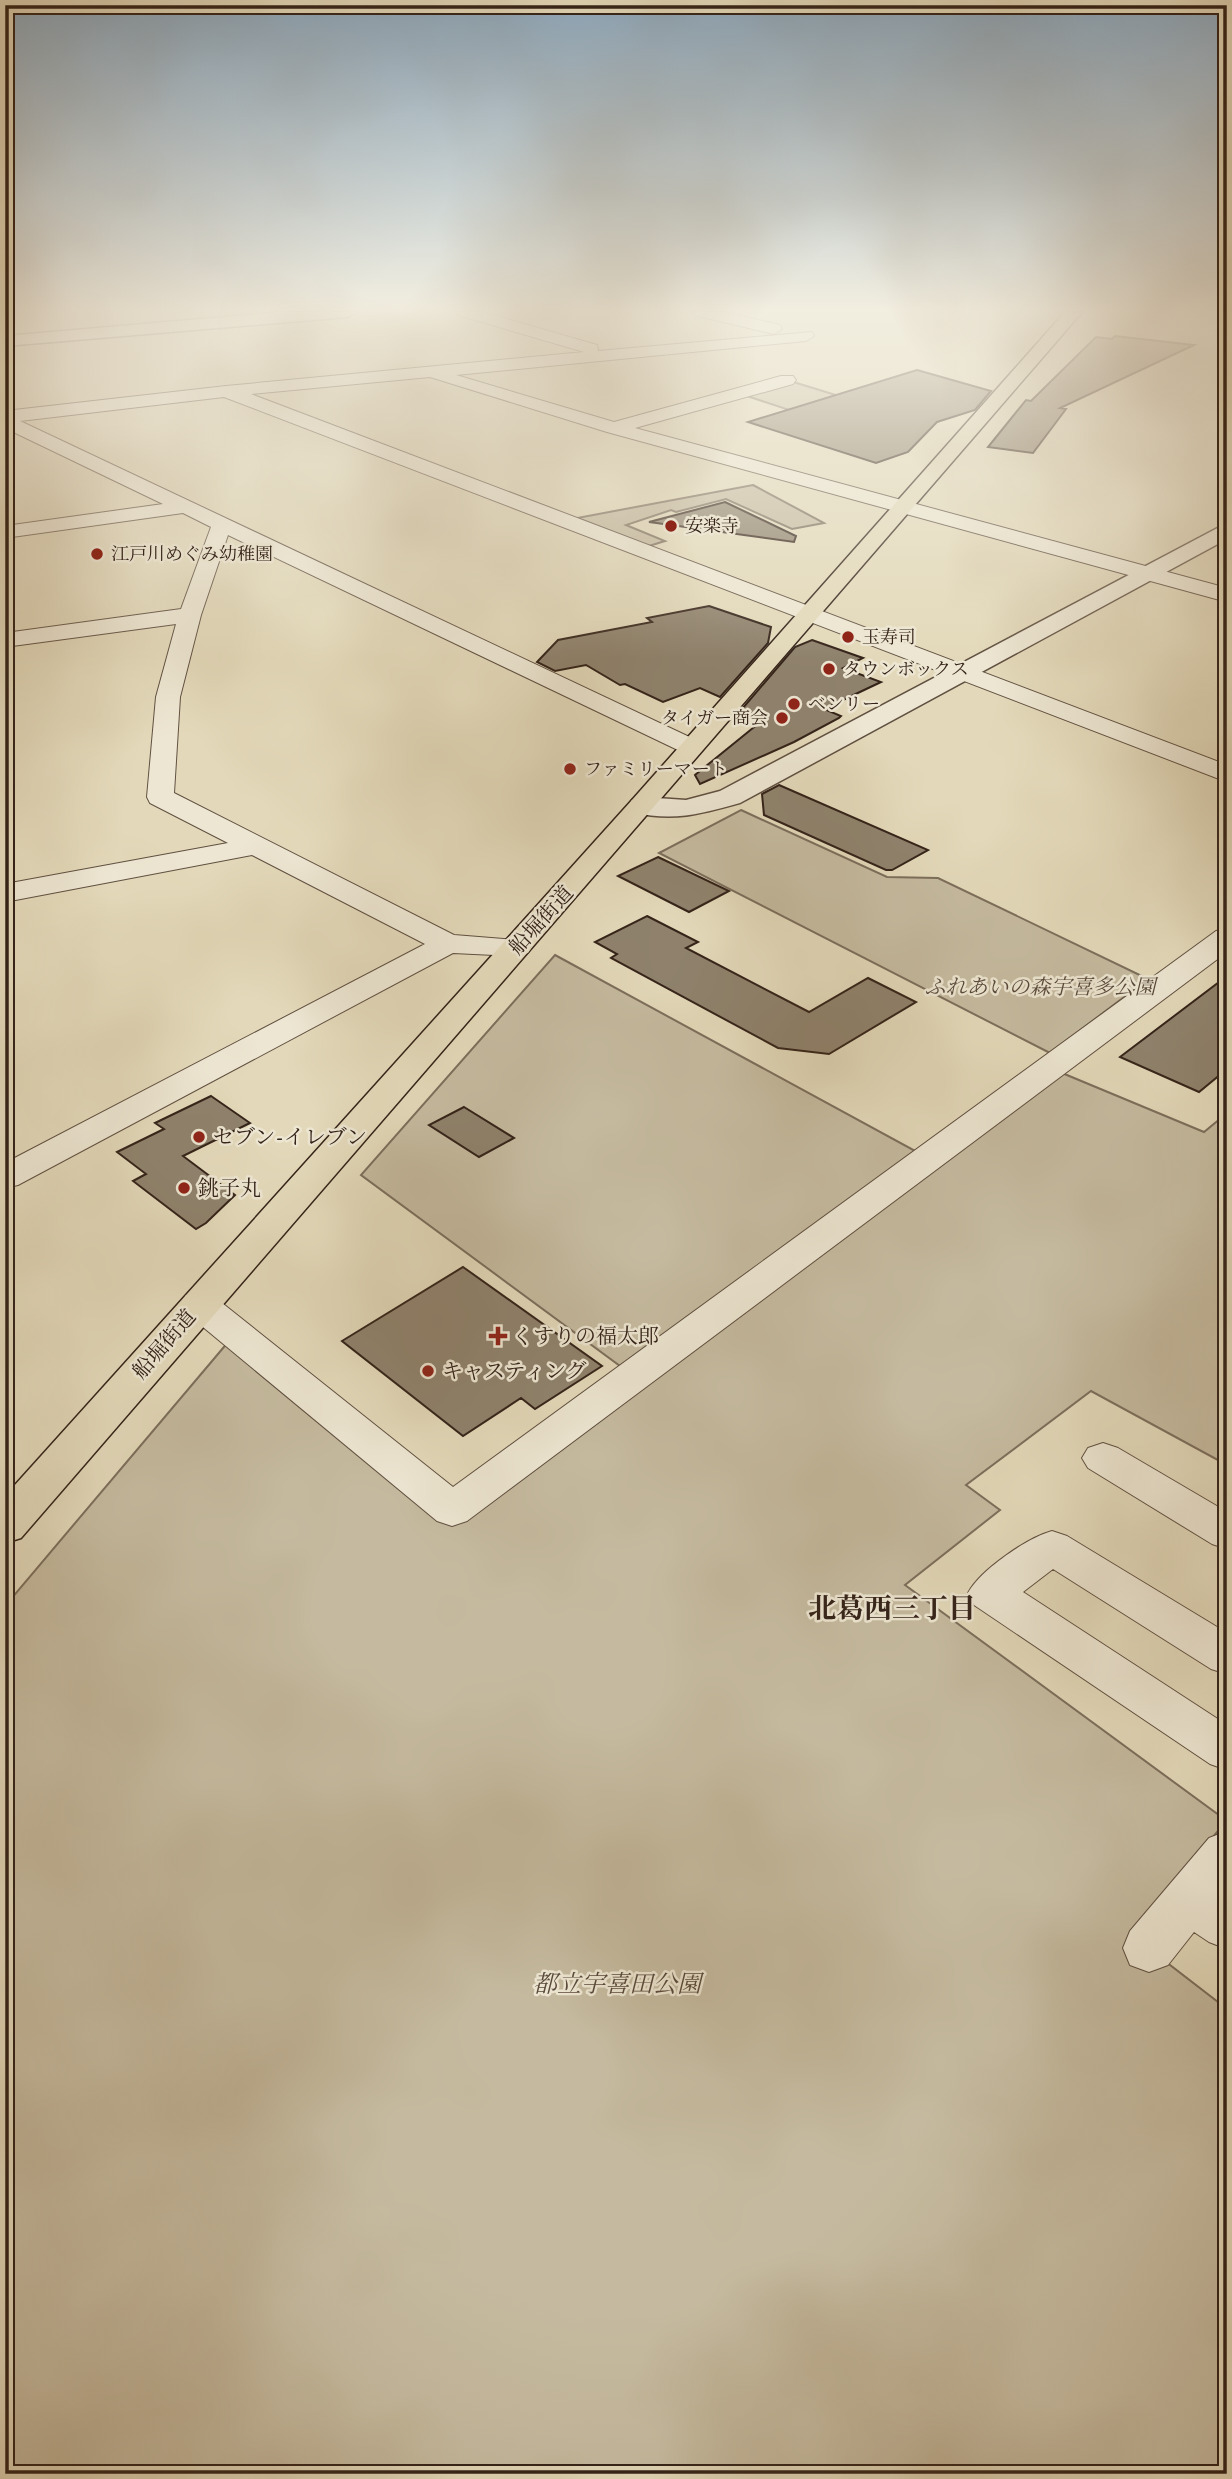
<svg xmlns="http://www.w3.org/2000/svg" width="1232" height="2479" font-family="'IM FELL Great Primer','Noto Serif JP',serif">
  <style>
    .green { fill: #c5ba9f; stroke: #7c6e5c; stroke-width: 2 }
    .building { fill: #8f826d; stroke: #342319; stroke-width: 2 }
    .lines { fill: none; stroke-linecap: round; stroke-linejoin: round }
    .minor-casing { stroke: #605041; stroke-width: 2 }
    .tertiary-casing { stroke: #605041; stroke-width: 3 }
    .primary-casing { stroke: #342319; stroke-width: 3 }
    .minor { fill: #ede6d2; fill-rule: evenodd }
    .tertiary { fill: #ede6d2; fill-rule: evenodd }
    .primary { fill: #e3d9ba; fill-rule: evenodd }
    .poi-dot { fill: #8f2418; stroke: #ede6d2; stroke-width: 2.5 }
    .labels { text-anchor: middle; stroke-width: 5; stroke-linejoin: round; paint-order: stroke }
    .far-poi-label { font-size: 18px; fill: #342319; stroke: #ede6d2; text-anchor: start }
    .street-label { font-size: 21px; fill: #342319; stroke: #ede6d2 }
    .park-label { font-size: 21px; font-style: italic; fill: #58493a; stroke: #ede6d2 }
    .poi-label { font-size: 21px; fill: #342319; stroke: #ede6d2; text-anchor: start }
    .near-park-label { font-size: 24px; font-style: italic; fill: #58493a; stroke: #ede6d2 }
    .near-neighbourhood-label { font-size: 28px; font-weight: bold; fill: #342319; stroke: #ede6d2 }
  </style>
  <rect width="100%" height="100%" fill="#e3d9ba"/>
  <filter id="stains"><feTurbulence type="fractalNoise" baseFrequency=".00286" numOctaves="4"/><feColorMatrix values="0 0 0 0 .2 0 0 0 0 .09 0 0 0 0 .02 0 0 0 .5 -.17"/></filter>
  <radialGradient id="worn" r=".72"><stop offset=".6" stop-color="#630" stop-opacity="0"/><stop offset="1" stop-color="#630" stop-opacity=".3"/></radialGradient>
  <!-- green -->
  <path class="green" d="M787 380 839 396 801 414 738 393Z
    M753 485 824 523 792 529 726 499 676 512 671 510 626 525 665 541 649 546 577 518Z
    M741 810 887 877 938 878 1148 979 1050 1053 659 853Z
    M555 955 939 1164 1062 1073 1204 1132 1227 1113V1465L1091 1391 966 1485 1000 1510 905 1585 1227 1821V1839L1217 1832 1130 1934 1227 2009V2474H5V1606L229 1341 454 1521 643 1383 361 1175Z"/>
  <!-- building -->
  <path class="building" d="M1115 336 1194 345 1060 408 1066 409 1033 453 988 447 1026 400 1031 401 1096 337 1112 339Z
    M917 370 991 391 975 410 937 422 908 452 876 463 748 422Z
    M725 502 796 536 794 542 649 522Z
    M709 606 771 627 768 643 720 697 700 688 663 702 625 684 620 685 586 665 555 671 537 662 558 640 652 622 647 618Z
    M812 640 863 658 843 668 881 682 824 709 841 716 839 718 794 742 700 784 695 775 764 719 742 709 795 647Z
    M779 785 928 850 892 870H886L764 815 762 794Z
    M658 857 729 891 689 912 618 876Z
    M647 916 698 942 686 948 809 1012 868 978 916 1002 829 1054 778 1048 611 958 617 954 595 942Z
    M1227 976V1069L1199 1092 1120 1057Z
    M211 1096 250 1123 183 1156 235 1195 206 1223 196 1229 133 1181 146 1174 117 1152 164 1129 155 1123Z
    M464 1107 514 1138 479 1157 429 1125Z
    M463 1267 602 1366 535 1409 521 1398 463 1436 342 1341Z"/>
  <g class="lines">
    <!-- minor casing -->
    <g class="minor-casing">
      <path id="minor" d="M456 312H483L597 345 598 351 812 332 814 336 806 341 456 375 614 422 781 376H793L796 380 793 384 635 428 1227 588V602L607 432 430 377 251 394 1227 765V782L224 397 20 421 700 742 704 747 700 752 691 755 682 752 228 535 201 615 180 697 174 793 454 935 528 941 532 947 528 953 517 956 453 953 18 1185 5 1188V1163L425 944 252 855 5 902V884L228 843 150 803 147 797 156 697 176 624 5 647V633L181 609 211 527 183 513 5 538V526L163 504 5 428V411L226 386 584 352 458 315Z
        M692 312H723L780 325 782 329 774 334 694 315Z
        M1227 928V952L467 1521 452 1526 437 1521 186 1313 180 1304 186 1295 199 1292 212 1295 453 1487 1216 931Z
        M1103 1443 1118 1448 1227 1512V1549L1212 1544 1088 1468 1082 1458 1088 1448Z
        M1052 1531 1067 1536 1227 1633V1674L1211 1669 1053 1569 1023 1592 1227 1725V1770L1210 1764 974 1605 968 1593C980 1570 1027 1538 1052 1531Z
        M1227 1831V1891L1224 1894 1227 1896V1949L1209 1942 1194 1932 1168 1965 1149 1972 1130 1965 1123 1948 1130 1931 1209 1838Z"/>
    </g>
    <!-- tertiary casing -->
    <g class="tertiary-casing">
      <path id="tertiary" d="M283 312H356L348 317 5 346V336Z
        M1227 523V539L740 803C701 814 673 822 632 812L628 806 632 800 642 797 686 800 720 791Z"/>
    </g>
    <!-- primary casing -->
    <g class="primary-casing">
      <path id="primary" d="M1065 312H1082L21 1538 5 1543V1496L632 800Z"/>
    </g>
    <!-- minor -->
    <use href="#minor" class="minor"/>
    <!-- tertiary -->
    <use href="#tertiary" class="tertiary"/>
    <!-- primary -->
    <use href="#primary" class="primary"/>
  </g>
  <!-- sky -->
  <linearGradient id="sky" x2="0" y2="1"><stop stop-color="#8eaac0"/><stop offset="0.47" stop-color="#f2eee0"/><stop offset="1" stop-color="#f2eee0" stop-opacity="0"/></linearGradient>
  <rect width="1232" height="659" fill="url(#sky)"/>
  <!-- markers -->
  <g class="poi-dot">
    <circle cx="671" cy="526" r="7"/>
    <circle cx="97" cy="554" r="7"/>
    <circle cx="848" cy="637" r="7"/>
    <circle cx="829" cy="669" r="7"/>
    <circle cx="794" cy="704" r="7"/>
    <circle cx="782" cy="718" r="7"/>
    <circle cx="570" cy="769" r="7"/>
    <circle cx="199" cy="1137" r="7"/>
    <circle cx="184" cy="1188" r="7"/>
    <path d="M494.5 1325.5h7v7h7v7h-7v7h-7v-7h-7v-7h7z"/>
    <circle cx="428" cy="1371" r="7"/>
  </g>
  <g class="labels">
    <!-- far-poi labels -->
    <g class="far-poi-label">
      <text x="685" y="532">安楽寺</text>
      <text x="111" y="560">江戸川めぐみ幼稚園</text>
      <text x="862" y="643">玉寿司</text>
      <text x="843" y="675">タウンボックス</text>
      <text x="808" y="710">ベンリー</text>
      <text x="768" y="724" text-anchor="end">タイガー商会</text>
      <text x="584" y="775">ファミリーマート</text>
    </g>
    <!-- street labels -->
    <g class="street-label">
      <text transform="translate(541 920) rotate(-48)" y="7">船堀街道</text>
      <text transform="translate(164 1344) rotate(-49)" y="7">船堀街道</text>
    </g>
    <!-- park labels -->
    <g class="park-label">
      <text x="1040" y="994">ふれあいの森宇喜多公園</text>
    </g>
    <!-- poi labels -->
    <g class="poi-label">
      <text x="213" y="1144">セブン-イレブン</text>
      <text x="198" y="1195">銚子丸</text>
      <text x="512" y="1343">くすりの福太郎</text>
      <text x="442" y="1378">キャスティング</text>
    </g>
    <!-- near-park labels -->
    <g class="near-park-label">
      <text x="617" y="1992">都立宇喜田公園</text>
    </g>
    <!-- near-neighbourhood labels -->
    <g class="near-neighbourhood-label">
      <text x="892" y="1618">北葛西三丁目</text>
    </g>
  </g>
  <!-- margin -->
  <rect width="1232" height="2479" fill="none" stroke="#e3d9ba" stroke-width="28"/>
  <rect x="7" y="7" width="1218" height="2465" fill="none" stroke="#342319" stroke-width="3.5"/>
  <rect x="14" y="14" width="1204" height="2451" fill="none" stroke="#342319" stroke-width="2"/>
  <rect width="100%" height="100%" filter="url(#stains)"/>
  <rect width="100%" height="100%" fill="url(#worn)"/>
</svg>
